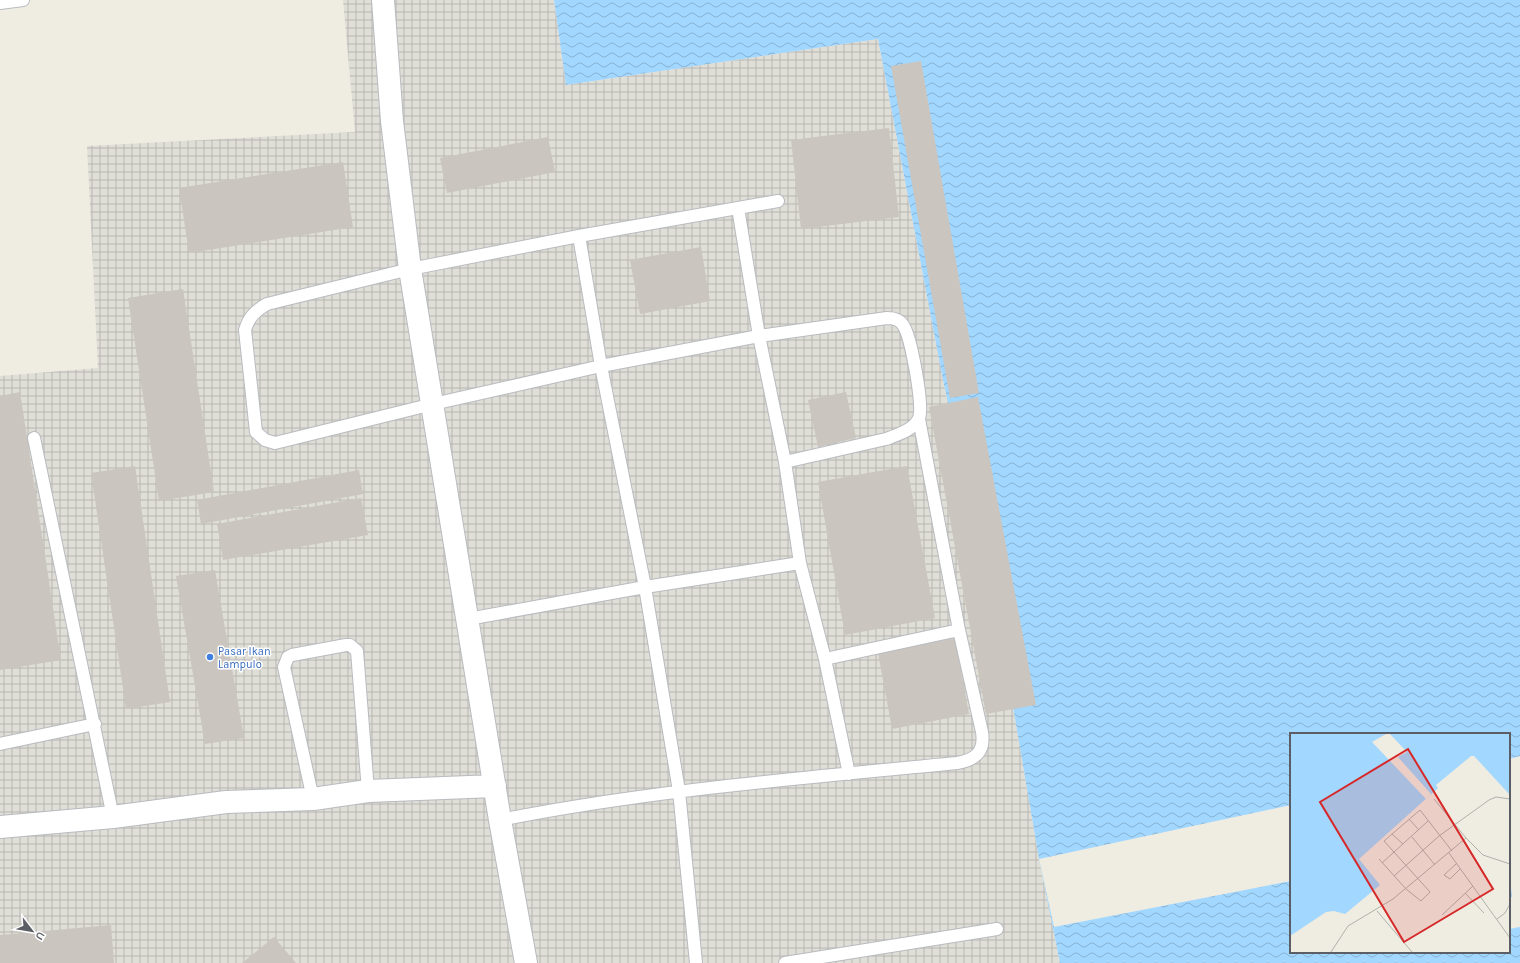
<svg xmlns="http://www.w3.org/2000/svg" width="1520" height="963" font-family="Karla,sans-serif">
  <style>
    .industrial { fill: url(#industrial-grid) }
    .water { fill: url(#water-waves); fill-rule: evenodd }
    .pier { fill: #efece2 }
    .building { fill: #cac6bf }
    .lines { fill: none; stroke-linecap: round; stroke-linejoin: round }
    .lane-casing { stroke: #b8bbc0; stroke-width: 14 }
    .street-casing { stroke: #b8bbc0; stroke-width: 24 }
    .lane { stroke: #fff; stroke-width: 12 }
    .street { stroke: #fff; stroke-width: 22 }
    .shop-dot { fill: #3f7fe0; stroke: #fff; stroke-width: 1.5 }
    .labels { text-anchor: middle; stroke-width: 3; stroke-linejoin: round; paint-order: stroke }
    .shop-label { font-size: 11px; fill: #366cbe; stroke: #fff; text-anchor: start }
    .inset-road { fill: none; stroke: #b0b0ac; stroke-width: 1 }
    .view { fill: #d62828; fill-opacity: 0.15; stroke: #d62828; stroke-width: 2 }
    .inset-edge { fill: none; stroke: #5b5f65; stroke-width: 2 }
  </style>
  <defs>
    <pattern id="industrial-grid" width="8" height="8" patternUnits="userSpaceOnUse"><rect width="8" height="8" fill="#dfded7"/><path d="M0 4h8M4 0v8" fill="none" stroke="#b8b7b2"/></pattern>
    <pattern id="water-waves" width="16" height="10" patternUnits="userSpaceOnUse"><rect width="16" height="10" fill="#a2d7ff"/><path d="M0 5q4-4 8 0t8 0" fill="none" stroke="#87b2d2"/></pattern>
  </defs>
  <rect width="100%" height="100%" fill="#efece2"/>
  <!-- industrial -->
  <path class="industrial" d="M343 0H554L566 85 878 39 942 375 1013 707 1039 859 1060 963H0V376L98 368 87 146 355 132Z"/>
  <!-- water -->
  <path class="water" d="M554 0H1520V963H1060L1039 859 1013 707 942 375 878 39 566 85ZM1291 734H1509V952H1291Z"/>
  <!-- pier -->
  <path class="pier" d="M1520 756V927L1509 929V898L1512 897 1509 870V759Z
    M1291 805V881L1054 927 1039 859Z"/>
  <!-- building -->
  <path class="building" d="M921 61 979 393 950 398 891 66Z
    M889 128 899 217 801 229 791 140Z
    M548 137 555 172 447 193 440 158Z
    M343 162 353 227 189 253 179 188Z
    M701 247 710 301 640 314 630 260Z
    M183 289 214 492 159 501 128 298Z
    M20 392 61 660 0 670V396Z
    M846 392 856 438 818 447 808 400Z
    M978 397 1036 705 986 714 929 407Z
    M135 466 170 702 126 709 91 473Z
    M907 466 935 618 845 635 818 482Z
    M359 470 363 494 201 524 197 500Z
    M361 498 368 535 223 560 217 524Z
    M215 570 244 738 205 744 176 576Z
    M955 638 969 714 892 729 878 653Z
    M111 925 114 963H0V935Z
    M274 937 296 963H242Z"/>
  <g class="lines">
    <!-- lane casing -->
    <g class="lane-casing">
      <path id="lane" d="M0 3 23 0
        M778 201 579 236 410 269 267 304C255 311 249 317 245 330L256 432 265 440 275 443 433 404 601 366 759 336 887 318C894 318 900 320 903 325 911 336 924 407 919 418 914 430 897 435 886 439L785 462
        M738 208 759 336 785 462 800 563 825 659 849 774
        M579 236 601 366 645 587 679 791 696 963
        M34 438 113 817
        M468 619 645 587 800 563
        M825 659 959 630
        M0 744 95 724
        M313 799 284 667 288 657 292 655 346 645H350L357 651 368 791
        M500 820C651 790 804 778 957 763 976 760 985 751 982 732L959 630 919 419
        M785 963 997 929"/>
    </g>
    <!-- street casing -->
    <g class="street-casing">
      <path id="street" d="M383 0 392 121 410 269 500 820 526 963
        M0 827 113 817 226 802 313 799 368 791 495 786"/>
    </g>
    <!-- lane -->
    <use href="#lane" class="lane"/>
    <!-- street -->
    <use href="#street" class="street"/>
  </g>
  <!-- markers -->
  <circle class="shop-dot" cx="210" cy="657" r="4"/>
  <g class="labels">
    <!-- shop labels -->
    <g class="shop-label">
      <text x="218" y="655">Pasar Ikan<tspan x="218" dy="13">Lampulo</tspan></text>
    </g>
  </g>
  <!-- overview -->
  <g transform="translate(1290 733)">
    <rect width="220" height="220" fill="#efece2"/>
    <path d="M0 1H220V62L184 23H181L146 52 148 55 69 126 90 152 55 181 44 178 36 179 0 203Z" fill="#a2d7ff"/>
    <path d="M96 1H100L117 19 108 24 141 61 136 66 82 9Z" fill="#efece2"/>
    <path class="inset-road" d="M144 66 176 105M119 86 129 97M102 101 130 77 162 118M122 104 145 132M159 120 220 205M89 126 116 156 131 168 140 159 94 108 102 101 113 111M92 130 138 88M166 131 154 142 160 146 170 136M104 143 149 103 199 67 206 64 220 66M175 160 194 180M87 178 122 219M152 182 183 153M207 186 215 180 220 171M41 219 58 193 103 166 176 105 193 122 220 131"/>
    <path class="view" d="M118 16 203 156 114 209 30 69Z"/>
    <rect width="220" height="220" class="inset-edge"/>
  </g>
  <!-- north arrow -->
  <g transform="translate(32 931) rotate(121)" stroke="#ffffff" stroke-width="3" paint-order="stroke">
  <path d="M0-3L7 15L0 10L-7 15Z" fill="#5b5f65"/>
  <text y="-6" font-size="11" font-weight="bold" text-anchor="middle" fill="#5b5f65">U</text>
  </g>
</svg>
